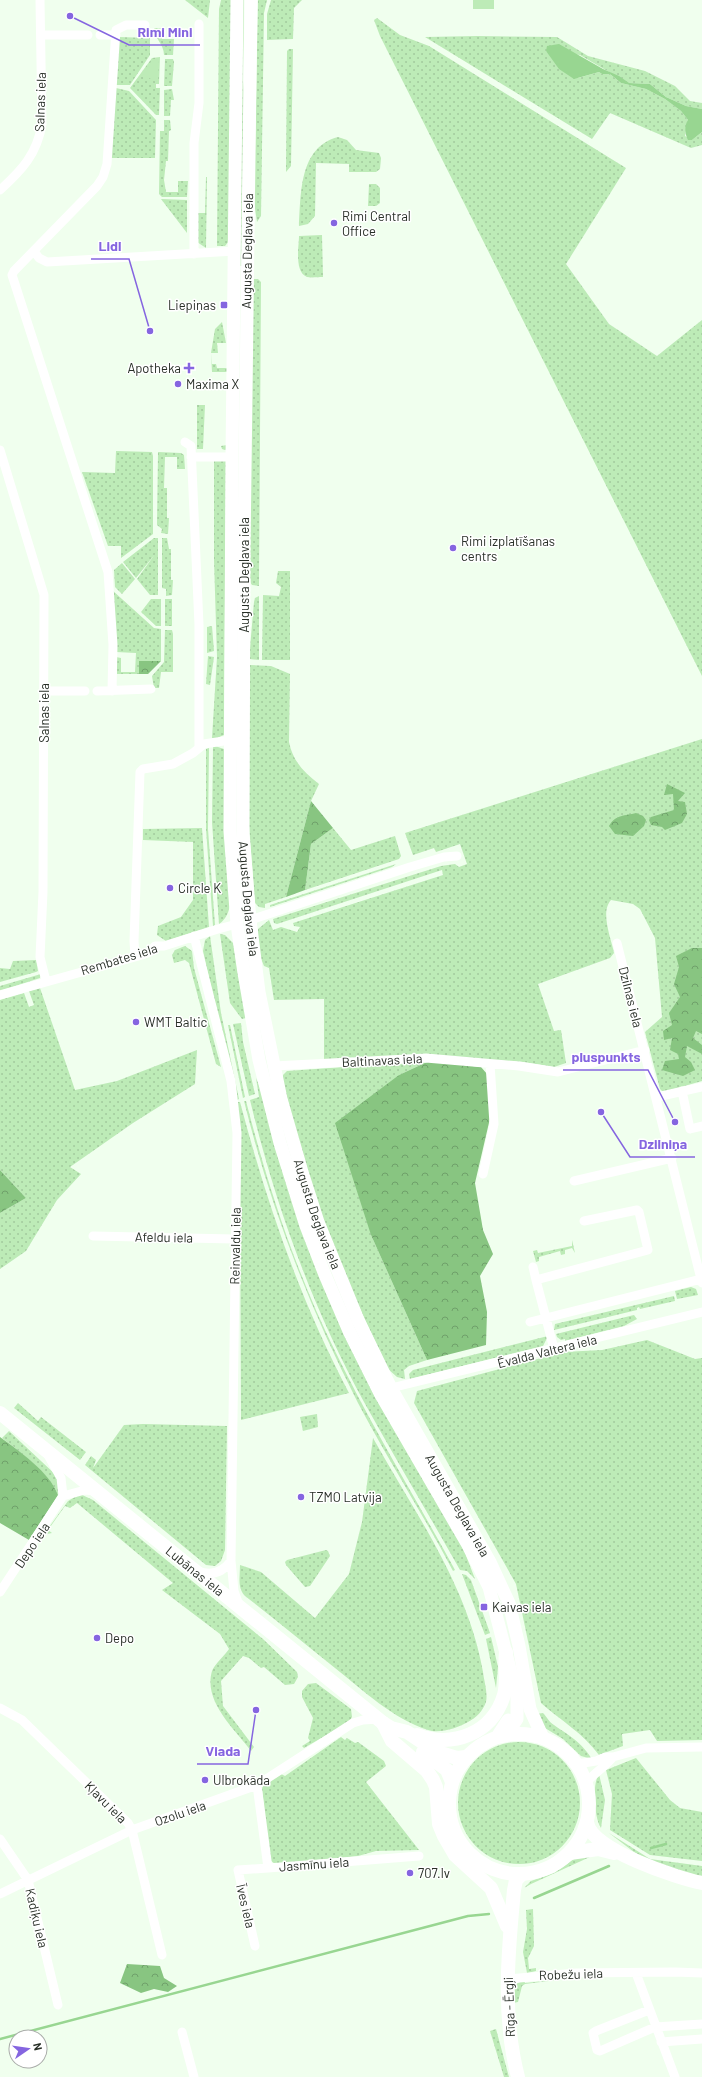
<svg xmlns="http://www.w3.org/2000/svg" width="702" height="2077" font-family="Barlow,sans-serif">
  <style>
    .grass { fill: url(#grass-dots) }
    .forest { fill: url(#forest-crowns) }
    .park { fill: #bdebb7 }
    .water { fill: #98d691 }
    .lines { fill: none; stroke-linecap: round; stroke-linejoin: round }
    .stream { stroke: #98d691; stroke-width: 2.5 }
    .minor { stroke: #fff; stroke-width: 9 }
    .secondary { stroke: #fff; stroke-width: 13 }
    .primary { stroke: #fff; stroke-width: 14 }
    .poi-dot { fill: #8565e0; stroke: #fff; stroke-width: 1.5 }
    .labels { text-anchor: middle; stroke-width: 3; stroke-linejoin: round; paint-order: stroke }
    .street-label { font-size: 13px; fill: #282f27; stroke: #fff }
    .poi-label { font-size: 13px; fill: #282f27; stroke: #fff; text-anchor: start }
    .leader { fill: none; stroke: #8565e0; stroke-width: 1.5 }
    .callout-dot { fill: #8565e0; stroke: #fff; stroke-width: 1.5 }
    .callout-label { font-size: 14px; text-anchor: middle; font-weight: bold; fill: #8565e0; stroke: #fff; stroke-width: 3; stroke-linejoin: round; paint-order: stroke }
  </style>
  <defs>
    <pattern id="grass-dots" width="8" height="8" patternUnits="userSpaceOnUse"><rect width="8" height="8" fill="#bdebb7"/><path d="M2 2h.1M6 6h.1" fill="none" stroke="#a2ca9d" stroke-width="1.8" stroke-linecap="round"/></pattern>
    <pattern id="forest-crowns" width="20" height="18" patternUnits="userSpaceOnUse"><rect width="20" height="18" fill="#88c581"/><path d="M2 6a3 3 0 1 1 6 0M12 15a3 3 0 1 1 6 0" fill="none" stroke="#6fa06a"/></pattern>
  </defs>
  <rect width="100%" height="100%" fill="#f0ffee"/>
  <!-- grass -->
  <path class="grass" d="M185 0H210L208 18Z
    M221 0H232L229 241 225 246H217L219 9Z
    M241 0H244L243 81 247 118 242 266H239Z
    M258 0H267L264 13 261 216 257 222 254 202Z
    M271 0H302L294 8 293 39 267 40V14Z
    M377 18 400 35 429 46 626 168 566 264 609 324 657 356 702 320V676L380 36 374 20Z
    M154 28H161L162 39H174L173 55H164C164 44 154 38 154 28Z
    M478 36 557 37 588 56 645 71 675 86 690 101 702 103V109L686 106 666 97 650 84 628 83 580 55 546 51 578 78 599 72 602 74H610L621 83 646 89 665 99 681 111 688 120 685 136 692 140 702 132V145L691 148 610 113 592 139 425 37Z
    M119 37 150 38V55L130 85H116Z
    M289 49H293L291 166 286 172 287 51Z
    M160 57 159 84H156V88H160L159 115H156L130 88 152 58Z
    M165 59H173L174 62 172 86H164Z
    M116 88 129 91 156 120 155 158H111Z
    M172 89 174 100H171L170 116H164V90Z
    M164 120H170L171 130 169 131 168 161H166L164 180 166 192H178V181H188L187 197H162L159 194 160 131H164Z
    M338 137 347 140 356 150 379 153 381 158 380 169 376 172H349V164L316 163 315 216 308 224 299 226C301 194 299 147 338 137Z
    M206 177H207L206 248 197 242V213H205Z
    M369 184H376L380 188V203L376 206H368Z
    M161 199 187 200V233Z
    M322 235 323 277C318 277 312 278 307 277 294 272 299 246 299 236Z
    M252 279H258L261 282 259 586 252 585 248 579Z
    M222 322 226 343H217L218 353H211L212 364H216L217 368H227L228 372V447L225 450 222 449 221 446 227 445V372H212L211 353 215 329Z
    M197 405H205L203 449H197Z
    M116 451 152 452 153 456V534L121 558V546H108L82 472 115 473Z
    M158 452 181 453 184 455 185 469H177V457H165L164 488H167V518H169L168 534 161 533 162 529 157 525Z
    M214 460 226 461 224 735 217 738H212L217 657 214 560Z
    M154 538H158V595H150L137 579 155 554 136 578 123 562Z
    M162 538H167L169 549H171V580H173L172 595 166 596V589L162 588Z
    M122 563 135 579 122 594 115 587 114 570Z
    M278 571H290V660H262L263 595 279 596 281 587 276 583Z
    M112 590 154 628 161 629V661H139V674H117L116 657 121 658V672H135L136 653 116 652Z
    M259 596V660L249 659 254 602 255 598Z
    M151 599H161V626H156L141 612Z
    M165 599H172V626H165Z
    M212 626 214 651 207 653V627Z
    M165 630H172L173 634V672H161L159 688H154L152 676 164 662Z
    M208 656 214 657 210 685 206 684Z
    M250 665 271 666 290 674 289 742C293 762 304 772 319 784L311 801 286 897 265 904V908L259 907 255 903 248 812V667Z
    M702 739V1081L663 1092 660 1089 645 1032 662 1017 655 938 640 909 633 904 611 900C600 912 611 938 614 953L610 958 538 984 554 1031 561 1030 566 1063 554 1067 523 1062 491 1060 324 1059V999L274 1000 269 968 264 966 258 951V929L269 920 273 930 281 927 297 932 300 927 294 926 293 923 443 875 442 870 277 924 274 923 273 919 441 866 455 864 459 867 467 864 460 844 436 852 434 848 413 855 405 833Z
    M215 746 224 749 231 902C229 910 227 919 219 924L212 822 213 747Z
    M209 748 208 829 215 925 213 926 206 829V749Z
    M202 828 209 927 166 941 157 935 158 926 181 917 193 900V842L143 840V829Z
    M333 828 351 850 395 836 401 856 399 859 305 890 311 844Z
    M396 864 392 867 270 907V905Z
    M220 934 225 935 233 943 246 1018 242 1019 230 1003Z
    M210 936 221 1013 239 1099 237 1100 203 951 205 940Z
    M185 946 192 951 194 968 221 1067 216 1064 189 963 185 960 174 963 172 955 175 950Z
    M36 960 38 971 36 972 0 982V968L10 969 13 961Z
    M41 974 40 978 0 991V986Z
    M40 988 75 1090 117 1081 197 1050 195 1084 133 1123 70 1167 81 1174 57 1200 26 1251 0 1269V1213L26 1198 0 1170V1000L24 993 29 1007 34 1005 29 991Z
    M241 1023 243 1042 255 1094 249 1096 233 1024Z
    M228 1025H230L245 1097 243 1098Z
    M429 1061 399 1075 371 1235 427 1360 409 1366 404 1370 405 1379 397 1377 388 1369C368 1326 347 1283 330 1238 311 1187 297 1135 283 1083V1075L287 1071Z
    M256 1078 262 1092 305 1236 462 1545 475 1579 467 1571 460 1570C428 1513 395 1458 364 1402 312 1307 275 1204 250 1100L259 1097Z
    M244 1101H246C268 1187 296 1272 335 1351 368 1419 407 1484 444 1550L455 1570 453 1571C423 1514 388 1460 358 1403 309 1307 270 1206 244 1101Z
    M238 1102H240C267 1204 300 1300 349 1393L241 1420 240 1191Z
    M572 1240 575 1253 572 1248 565 1250V1254L561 1255 560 1251 539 1257V1261L536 1262 533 1251 537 1250 538 1253 572 1246Z
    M691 1287 696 1289 698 1295 677 1299 675 1291Z
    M674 1296 675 1301 640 1309 639 1307 637 1308V1310L554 1330 555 1324Z
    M634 1315 637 1319 624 1326 565 1341V1339L561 1340 557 1337 556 1334Z
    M548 1336 543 1346 410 1379 409 1374 413 1370Z
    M647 1340 695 1359 702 1358V1740L657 1741 650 1730 622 1734 623 1746 599 1755C583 1733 560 1720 541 1703L516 1584 414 1403 417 1391 564 1352 602 1350Z
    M18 1403 38 1421 41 1417 86 1452 80 1460 14 1408Z
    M317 1414 318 1427 303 1431 300 1417Z
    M143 1424 227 1426 225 1550 221 1561 215 1566 206 1565 85 1465 91 1456 96 1460 93 1468 124 1425Z
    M9 1431 57 1476 61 1489 58 1495C50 1473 20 1452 2 1438Z
    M373 1438C415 1513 468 1586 483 1672 484 1681 488 1693 486 1702 483 1711 476 1718 468 1722 457 1728 440 1734 428 1730 393 1719 363 1690 335 1668 305 1644 276 1620 245 1596 237 1588 240 1576 240 1565L261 1572 315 1618 349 1574 362 1522Z
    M80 1494 93 1500 263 1639 297 1672 298 1677 294 1684 285 1685 264 1667 261 1668 249 1658 243 1656 221 1681 223 1706 254 1747 251 1751C235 1729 203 1702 212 1671 215 1664 224 1656 229 1649L220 1634 162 1590 173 1583 77 1503 70 1508 65 1506 48 1530 52 1533 47 1534V1530L68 1501Z
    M326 1550 328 1551 330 1556 310 1586 305 1587 286 1565 285 1562 287 1560Z
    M462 1574 466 1575 471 1580 490 1633 485 1635Z
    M491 1637 498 1667 496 1688 486 1639Z
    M316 1683 351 1709 352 1717 349 1722 304 1748 302 1746 310 1741 308 1738 313 1718 302 1697V1691L308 1684Z
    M543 1713C547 1717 549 1722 554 1725 571 1737 580 1741 592 1759L581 1756 563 1739 545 1728 536 1714Z
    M341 1737 345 1740 347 1738 355 1743 358 1742 384 1761 386 1766 366 1782 419 1850 376 1851 358 1856 275 1864 270 1860 262 1789 263 1785 281 1774 285 1776Z
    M458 1803a61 61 0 1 1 122 0a61 61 0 1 1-122 0Z
    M636 1758 670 1800 680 1808 702 1812V1861L650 1855 610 1830 612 1794 606 1770Z
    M599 1774 605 1800 601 1828C594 1818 592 1783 599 1774Z
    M609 1833 650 1859 702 1866V1879L661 1867 634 1852Z
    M592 1856 531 1884 524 1888 531 1881 554 1873 574 1859Z
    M533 1909 534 1946 528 1958 529 1969 536 1968V1971L527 1973 523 1952 527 1929 526 1910Z
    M564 1979 525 1984 522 1986 518 2002 513 2003 514 1985 524 1980 525 1983Z
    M496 2029 509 2077H504L490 2031Z"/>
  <!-- forest -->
  <path class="forest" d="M139 661H161L148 674H139Z
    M667 784 685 793 678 801 685 802 687 814 682 823 665 830 662 827 651 825 649 820 651 817 674 810 673 794 664 795Z
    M311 801 333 828 311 844 305 890 286 897Z
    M636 813 643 816 646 820 644 826 633 836 615 834 609 826C616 814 625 816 636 813Z
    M692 948H702V1034L696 1031 693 1038 702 1045V1054L687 1046 685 1057 691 1062 695 1070 683 1076 662 1070 665 1061 679 1059 678 1054 670 1050 672 1038 664 1040 663 1031 672 1025 669 1013 680 997 674 984 679 967 676 956Z
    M429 1061 481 1067 487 1074 491 1114 475 1183 483 1230 493 1254 480 1276 487 1312 486 1345 427 1360 371 1235 335 1123 399 1075Z
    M0 1170 26 1198 0 1213Z
    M0 1437C19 1451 50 1472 58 1495L29 1540 0 1523Z
    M127 1964 160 1966 164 1978 177 1986 168 1992 154 1989 141 1993 120 1983Z"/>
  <!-- park -->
  <path class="park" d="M473 0H494V9H473Z
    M152 60H159L158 82 154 81 143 74Z"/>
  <!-- water -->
  <path class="water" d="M559 44 603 69 619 76 629 83 650 84 666 97 686 106 702 109V132L692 140H688C685 134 684 126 688 120L681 111 665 99 646 89 621 83 610 74H602L599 72 574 79 559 69 546 51 547 46Z"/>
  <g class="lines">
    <!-- stream -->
    <path class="stream" d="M651 1848 666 1844
      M534 1898 609 1866
      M0 2039 468 1916 489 1914"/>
    <!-- minor -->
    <path class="minor" d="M41 35H88
      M100 35H116
      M0 190C22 170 37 154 42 124L40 0
      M34 251 39 258 47 262 235 251
      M194 254V143L199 103V24
      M185 442 191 446 199 625V746
      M0 450 44 595 43 892 40 957 46 981
      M191 457H232
      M44 691H85
      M97 691 151 689
      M112 691 113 645 108 572 12 275 14 271 97 186 103 177 107 164 116 30 126 25H145
      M250 920 410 867 444 857 457 856
      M194 936 231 1081 237 1133 231 1561 234 1591 239 1605
      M617 943 702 1283
      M135 957 134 941 140 772 143 769 173 764 193 753 204 744 230 740
      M0 995 142 955 150 952 155 946H164L218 929 237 924
      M274 1066 426 1058 519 1066 558 1072 645 1050
      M682 1091 690 1129 702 1126
      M657 1097 702 1087
      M483 1174 494 1124 490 1064
      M574 1181 672 1158
      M93 1236 234 1239
      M533 1267 536 1280
      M530 1322 701 1279
      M554 1349 536 1280 648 1250 639 1212 637 1210 584 1221
      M391 1388 702 1312
      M63 1496 85 1490 95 1491
      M198 1571C211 1576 222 1573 231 1561
      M0 1592 63 1496 61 1478 48 1455
      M0 1708 22 1720 128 1823 132 1830 162 1955
      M577 1764 596 1761 605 1757H613L646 1748 702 1747
      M586 1783C594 1773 606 1766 613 1757
      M257 1785 268 1868 419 1856
      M0 1839 28 1880 58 2005
      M0 1894 132 1830 257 1785 353 1723 363 1720 378 1719
      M255 1946 238 1870 268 1868
      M636 1973 675 2077
      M508 1979 576 1973 675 1972 702 1973
      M649 2010 596 2031 593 2033 597 2050 600 2051 655 2027 702 2024
      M182 2032 194 2077
      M661 2042 702 2039"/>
    <!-- secondary -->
    <g class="secondary">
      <path d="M237 0 232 457 230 831 237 924 244 973 259 1060 280 1143 306 1226 325 1275 349 1331 381 1395 468 1545 489 1587 517 1696V1719L507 1734"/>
      <path id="s1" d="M251 0 244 549 243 834 250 920 259 992 281 1099 302 1172 318 1222 358 1320 391 1388 490 1562 509 1603 519 1646 530 1709 543 1738"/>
      <path d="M497 1737 508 1720"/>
    </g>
    <!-- primary -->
    <g class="primary">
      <path id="s2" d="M0 1413 383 1723 391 1728 407 1732 437 1752 457 1758 466 1757"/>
      <path d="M383 1723 392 1741 427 1771 433 1780 436 1787 439 1824 444 1836 455 1855 491 1888 507 1926"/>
      <circle cx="519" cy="1804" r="70"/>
      <path d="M417 1735C453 1748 492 1734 504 1695 508 1681 504 1666 506 1652"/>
      <path d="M423 1752 447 1770 452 1782"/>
      <path d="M587 1822C590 1850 678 1878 702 1883"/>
      <path d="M570 1853 598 1849 614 1853"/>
      <path d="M518 2077C502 2016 508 1952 514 1890L516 1880 522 1874"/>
    </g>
  </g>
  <!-- markers -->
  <g class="poi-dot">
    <circle cx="334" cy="223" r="4"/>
    <rect x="220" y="301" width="8" height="8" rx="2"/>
    <path d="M187 362h4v4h4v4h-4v4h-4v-4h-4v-4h4z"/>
    <circle cx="178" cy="384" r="4"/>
    <circle cx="453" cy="548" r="4"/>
    <circle cx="170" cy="888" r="4"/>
    <circle cx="136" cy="1022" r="4"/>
    <circle cx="301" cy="1497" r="4"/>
    <rect x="480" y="1603" width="8" height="8" rx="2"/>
    <circle cx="97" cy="1638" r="4"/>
    <circle cx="205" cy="1780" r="4"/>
    <circle cx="410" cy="1873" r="4"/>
  </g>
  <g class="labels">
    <!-- street labels -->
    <g class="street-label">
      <text transform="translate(40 102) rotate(-88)" y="5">Salnas iela</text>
      <text transform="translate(247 251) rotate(-89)" y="5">Augusta Deglava iela</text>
      <text transform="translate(244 575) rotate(-90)" y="5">Augusta Deglava iela</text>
      <text transform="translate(44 713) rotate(-90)" y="5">Salnas iela</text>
      <text dy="5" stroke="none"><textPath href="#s1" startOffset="899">Augusta Deglava iela</textPath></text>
      <text transform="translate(119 959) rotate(-17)" y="5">Rembates iela</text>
      <text transform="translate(631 997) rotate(76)" y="5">Dzilnas iela</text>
      <text transform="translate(382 1060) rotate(-3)" y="5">Baltinavas iela</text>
      <text dy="5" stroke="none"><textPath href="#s1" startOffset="1223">Augusta Deglava iela</textPath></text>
      <text transform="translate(164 1237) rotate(1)" y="5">Afeldu iela</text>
      <text transform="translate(235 1246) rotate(-89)" y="5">Reinvaldu iela</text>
      <text transform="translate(547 1351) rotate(-14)" y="5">Ēvalda Valtera iela</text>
      <text dy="5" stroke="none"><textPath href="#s1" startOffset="1547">Augusta Deglava iela</textPath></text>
      <text transform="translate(32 1545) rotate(-56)" y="5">Depo iela</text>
      <text dy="5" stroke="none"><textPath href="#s2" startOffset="251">Lubānas iela</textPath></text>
      <text transform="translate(106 1802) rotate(45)" y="5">Kļavu iela</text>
      <text transform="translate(180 1813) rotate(-19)" y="5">Ozolu iela</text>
      <text transform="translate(314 1864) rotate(-4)" y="5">Jasmīnu iela</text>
      <text transform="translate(246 1906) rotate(77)" y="5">Īves iela</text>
      <text transform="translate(37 1918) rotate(77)" y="5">Kadiķu iela</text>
      <text transform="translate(571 1974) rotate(-2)" y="5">Robežu iela</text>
      <text transform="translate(509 2007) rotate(-92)" y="5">Rīga - Ērgļi</text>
    </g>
    <!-- poi labels -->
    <g class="poi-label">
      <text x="342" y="221">Rimi Central<tspan x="342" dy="15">Office</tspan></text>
      <text x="216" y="310" text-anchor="end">Liepiņas</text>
      <text x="181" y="373" text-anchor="end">Apotheka</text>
      <text x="186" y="389">Maxima X</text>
      <text x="461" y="546">Rimi izplatīšanas<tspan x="461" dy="15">centrs</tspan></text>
      <text x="178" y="893">Circle K</text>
      <text x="144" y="1027">WMT Baltic</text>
      <text x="309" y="1502">TZMO Latvija</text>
      <text x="492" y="1612">Kaivas iela</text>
      <text x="105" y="1643">Depo</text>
      <text x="213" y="1785">Ulbrokāda</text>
      <text x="418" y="1878">707.lv</text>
    </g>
  </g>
  <!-- callouts -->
  <path class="leader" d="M70 16L129 45H200M150 331L129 259H91M675 1122L648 1070H563M601 1112L630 1157H695M256 1710L248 1764H197"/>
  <g class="callout-dot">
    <circle cx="70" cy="16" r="4"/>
    <circle cx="150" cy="331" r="4"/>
    <circle cx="675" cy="1122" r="4"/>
    <circle cx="601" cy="1112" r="4"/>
    <circle cx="256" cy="1710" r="4"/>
  </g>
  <g class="callout-label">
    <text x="165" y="37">Rimi Mini</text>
    <text x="110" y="251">Lidl</text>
    <text x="606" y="1062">pluspunkts</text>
    <text x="663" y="1149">Dzilniņa</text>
    <text x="223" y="1756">Viada</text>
  </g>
  <!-- north arrow -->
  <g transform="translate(28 2049) rotate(77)"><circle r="19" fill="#ffffff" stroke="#a9aca9"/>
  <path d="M0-3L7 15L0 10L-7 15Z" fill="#8565e0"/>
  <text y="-6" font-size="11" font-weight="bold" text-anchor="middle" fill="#282f27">N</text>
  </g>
</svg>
